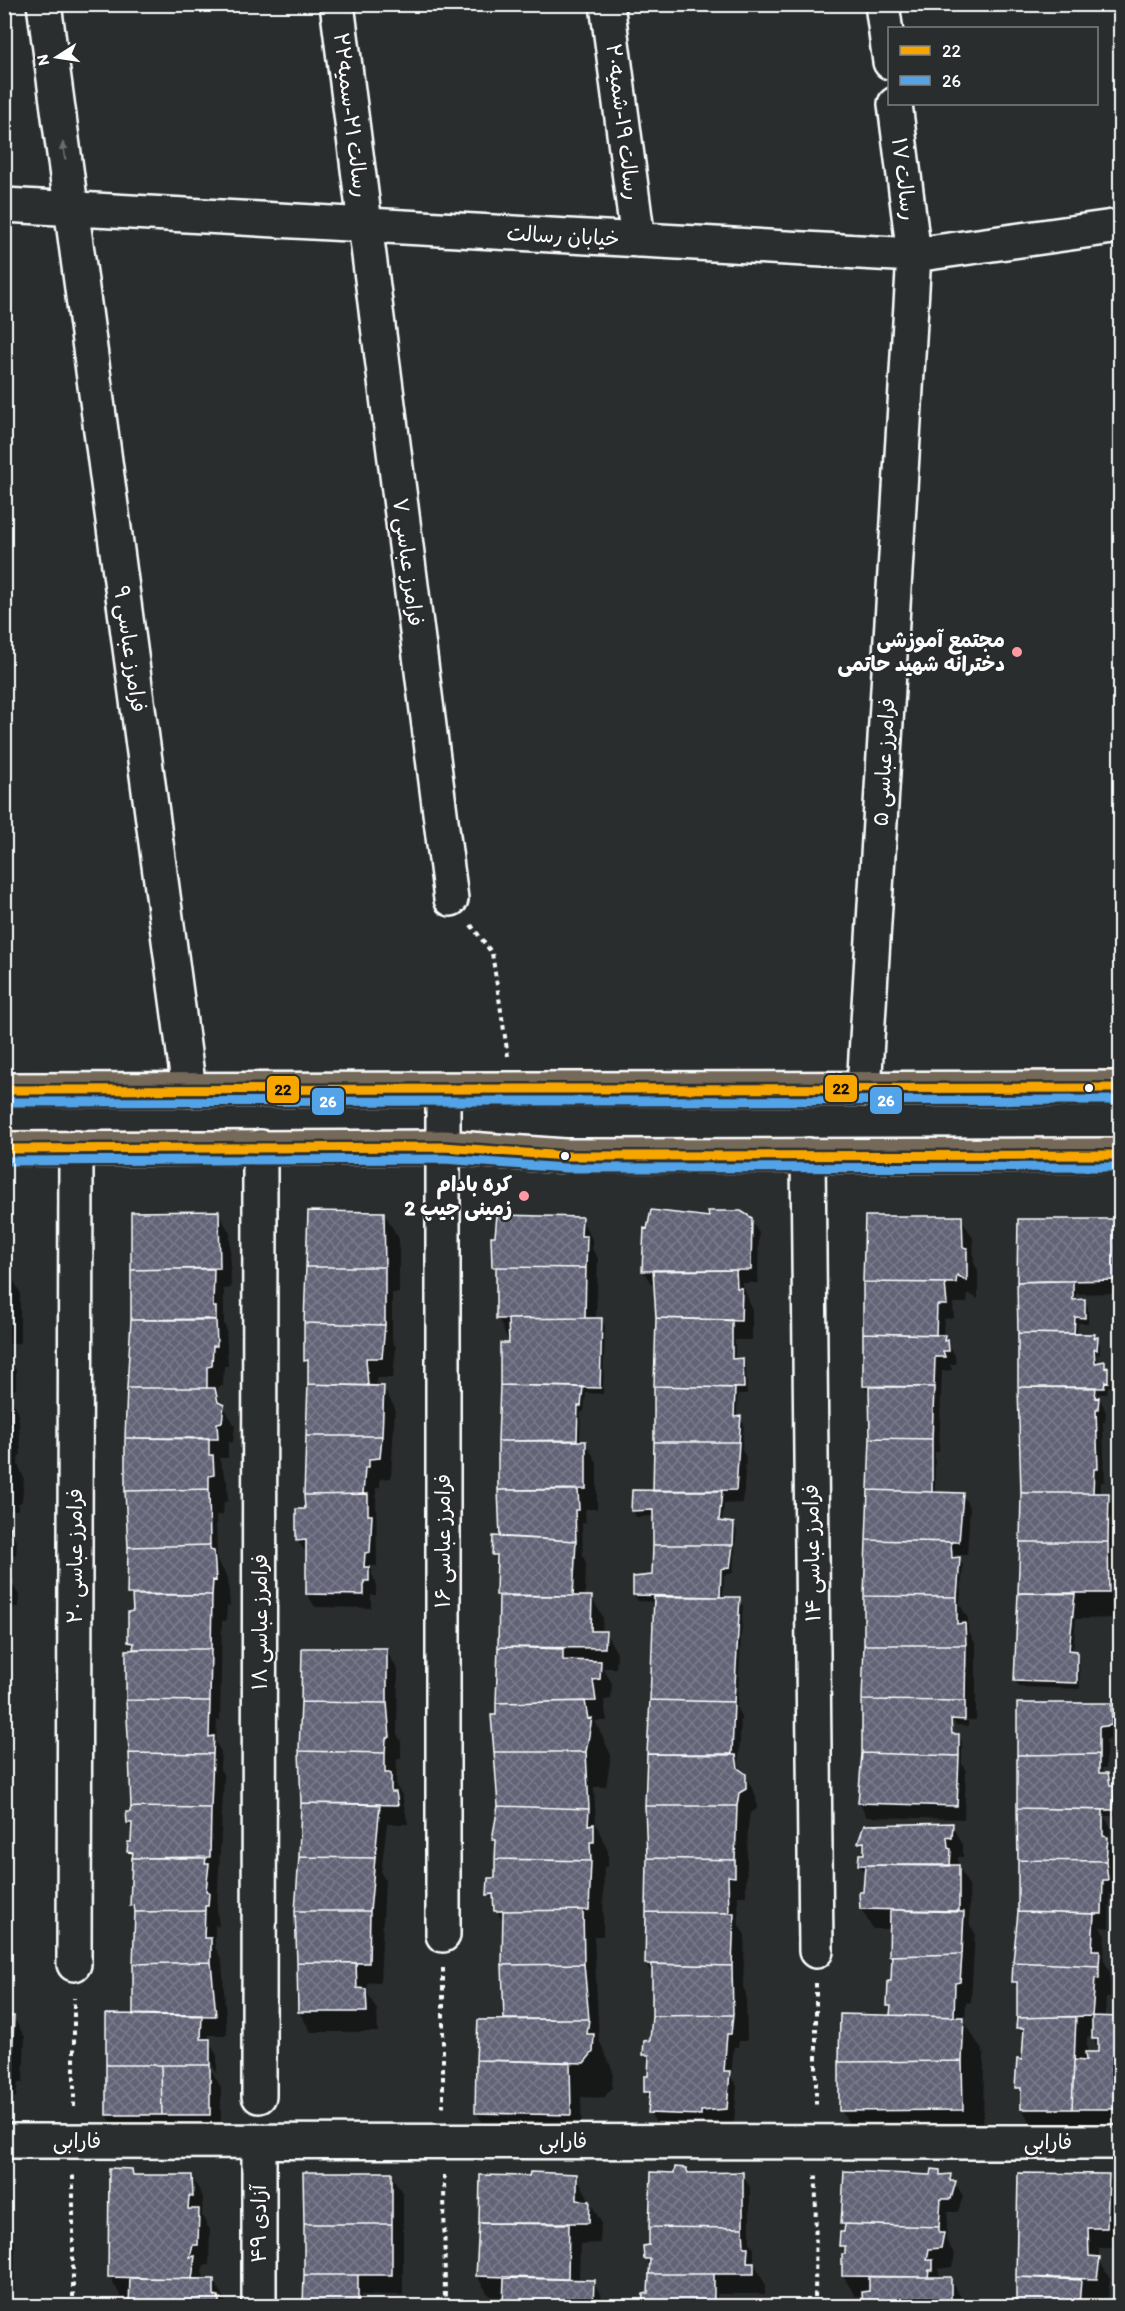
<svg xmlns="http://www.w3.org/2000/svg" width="1125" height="2311" font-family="Itim,'Playpen Sans Arabic',sans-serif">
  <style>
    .shadow { fill: #0007; fill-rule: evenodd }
    .building { fill: url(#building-cross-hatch); stroke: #fff; stroke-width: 1.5 }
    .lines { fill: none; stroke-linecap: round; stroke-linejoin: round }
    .minor-casing { stroke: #fff; stroke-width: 38 }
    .major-casing { stroke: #fff; stroke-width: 38 }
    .path { stroke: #fff; stroke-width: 4; stroke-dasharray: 4.5 4.5; stroke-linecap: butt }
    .minor { stroke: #2a2d2e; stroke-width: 33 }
    .major { stroke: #746a5a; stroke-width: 33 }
    .bus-1-casing { stroke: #2a2d2e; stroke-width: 14 }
    .bus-2-casing { stroke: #2a2d2e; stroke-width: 14 }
    .bus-1 { stroke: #f7a600; stroke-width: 9 }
    .bus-2 { stroke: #53a3e8; stroke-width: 9 }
    .oneway { fill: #6a6c6d }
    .poi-dot { fill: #ff9aa2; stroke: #2a2d2e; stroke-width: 2 }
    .bus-dot { fill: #fff; stroke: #2a2d2e; stroke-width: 2 }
    .labels { text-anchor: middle; stroke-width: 4.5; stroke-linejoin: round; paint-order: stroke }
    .street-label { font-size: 21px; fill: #fff; stroke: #2a2d2e }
    .poi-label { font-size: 21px; font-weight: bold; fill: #fff; stroke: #2a2d2e; text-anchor: end }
    .line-badge { stroke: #2a2d2e; stroke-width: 2 }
    .badge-label { font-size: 16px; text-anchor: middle; font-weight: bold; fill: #fff }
    .pale-badge-label { font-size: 16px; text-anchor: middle; font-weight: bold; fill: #111 }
  </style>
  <defs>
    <pattern id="building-cross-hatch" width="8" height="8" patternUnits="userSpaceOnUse" patternTransform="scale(1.5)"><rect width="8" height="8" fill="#626476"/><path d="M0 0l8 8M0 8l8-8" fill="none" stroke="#7a7b8b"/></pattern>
  </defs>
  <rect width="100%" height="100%" fill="#2a2d2e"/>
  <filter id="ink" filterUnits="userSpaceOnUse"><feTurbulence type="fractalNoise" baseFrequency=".0167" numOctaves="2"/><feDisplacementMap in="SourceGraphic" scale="12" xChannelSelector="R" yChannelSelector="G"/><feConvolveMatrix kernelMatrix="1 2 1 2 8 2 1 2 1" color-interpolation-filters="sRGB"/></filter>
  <g filter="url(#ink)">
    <!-- shadow -->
    <path class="shadow" d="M218 1213 230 1233 231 1288 224 1289V1324L226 1328 228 1366H224L223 1386 218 1387V1396L235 1426 233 1442 228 1443V1458H219L227 1482 228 1501 224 1502 223 1515H216L217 1560 228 1578 230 1606H227L226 1621H222L220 1721 217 1720 216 1743 221 1752 220 1769 224 1776 217 1909 219 1926 215 1925V1947L222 1960 227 2035H209L208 2041 217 2055V2074L208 2058 205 2059 221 2087V2135H119L107 2115 134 2016 136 1913 132 1905 131 1873 134 1872V1862L128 1852 132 1843 133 1831 128 1823 131 1814 135 1651 130 1642 134 1603 129 1594 132 1320Z
      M384 1213 399 1239V1293H392V1340L396 1347 393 1378H376L377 1387H383L395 1408 391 1478 380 1479V1487L376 1488 377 1566H372V1575L376 1582V1595H371V1608L315 1607 307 1594V1554L297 1540 307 1511 310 1368 305 1360Z
      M961 1218 973 1238 974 1263 978 1270V1299L968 1293 967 1303H953L954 1318 944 1319 943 1336 955 1355 956 1364H950L952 1370 942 1371 939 1452H935V1494L963 1495 970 1508 967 1555H954V1559H959L963 1565 960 1605 968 1618V1630L976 1645V1720H968V1726L956 1725 953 1720H950L954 1736H958L962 1742V1764L966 1771 964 1819 867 1817 859 1803 863 1752 871 1492V1397L864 1386 865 1282Z
      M581 1219 592 1239V1249L598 1258 596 1320H602L605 1326 603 1394 586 1393 584 1412H581L580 1443H586L597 1463V1509H585L586 1523H582L583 1556 586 1563 585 1597H591L603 1617 602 1633 605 1632 617 1653 616 1668H603L612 1683 611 1699 604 1700 607 1721H595L611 1755 606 1787H594L596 1824 608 1851V1867H604L603 1936H594L599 2040 613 2071 612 2088 604 2098 581 2097 582 2134 488 2132 476 2112 507 2021 505 1927 489 1894 496 1880 497 1847 493 1840 500 1806 498 1717 501 1600 498 1595V1563L494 1555 501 1538 499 1441 502 1345H510L498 1318V1274L493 1267Z
      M711 1219H750L759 1233 758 1283H742L752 1309V1340H735V1360H742L746 1366 747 1394H738L737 1418H740L744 1424 742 1450 746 1457 743 1503 724 1504 722 1523 733 1524 737 1530 733 1573 724 1575 723 1598H739L743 1605 737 1709 741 1717 739 1763 756 1796 757 1809 750 1813 748 1827 746 1896H738L739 1925 745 1935 743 1987 746 1993 747 2041H739L738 2047H734L731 2077 737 2086 734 2123 708 2124V2128L658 2126 650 2113 651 2101 645 2092 650 2064 645 2055 651 2041 654 1977 646 1964 648 1754 656 1602 638 1601 634 1595 654 1576 655 1516 636 1517 633 1511 657 1492 655 1490 656 1284H651L643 1270Z
      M1115 1220 1120 1230V1293L1076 1294V1302L1084 1301 1088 1307V1323H1078L1077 1335H1094L1100 1344V1355L1097 1354 1098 1364 1104 1363 1110 1375 1111 1387 1108 1386 1107 1394H1098L1106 1412 1105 1422H1103L1105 1482H1101V1495H1108L1120 1516V1618L1076 1619 1073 1652 1079 1659 1080 1689 1019 1687 1016 1681 1022 1493 1019 1282Z
      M4 1272H9L20 1292V1343L9 1344 10 1360 16 1370V1389L10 1391V1397L18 1411 21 1455H19L18 1464 24 1478 22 1501 18 1504V1510H4Z
      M4 1524 17 1542 16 1555 10 1554V1560H4Z
      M4 1580 11 1582 19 1595 18 1607H14L12 1614H4Z
      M4 1623 10 1632V1670H6L9 1734 4 1735Z
      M386 1650 398 1670 397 1734 401 1741V1758L397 1760 396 1786 402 1795 408 1824H387L381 1873 385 1880 380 1982 367 1983 368 1994 377 2010 378 2032H311L299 2012 297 1911Z
      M1110 1704 1118 1718 1119 1738 1106 1740V1768H1102V1775H1108L1112 1787 1118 1794 1116 1816H1104L1110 1825V1842L1115 1852 1113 1875 1115 1893 1110 1894 1109 1928 1100 1927 1105 1936 1104 1960 1110 1972V1998H1106L1105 2018 1120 2019V2129H1034L1022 2109V2098L1017 2088 1023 2061 1025 2039 1018 2027V1990L1013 1981 1019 1912 1018 1705ZM1087 2037H1093L1099 2054 1087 2053Z
      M4 1796 9 1804 8 1823H4Z
      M952 1825 963 1845V1857H958V1865L969 1886 970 1925 975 1933 971 2002 966 2003 965 2022 984 2054 983 2145H861L841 2110 893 2017 889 2005 893 1961 890 1955 891 1929H873L861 1909 866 1876 859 1865 866 1853 860 1842Z
      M4 1929 8 1945 4 1947Z
      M4 1954 8 1960 4 1976Z
      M13 2017 25 2037 23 2083H18L16 2097 11 2098 8 2126H4V2018Z
      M111 2169 131 2171 135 2176 192 2177 203 2197 202 2216 210 2230 209 2265H204L202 2272 205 2281H214L228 2306H130L131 2297H121L110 2277Z
      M939 2172 942 2177 950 2175 963 2196 958 2212H948L946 2240 955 2255 952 2267 939 2269V2274L942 2279H950L962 2299V2306H864V2296H855L843 2276 847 2256 841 2245 846 2230 842 2224Z
      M742 2173 750 2187V2243L754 2249V2262L765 2284V2294H717V2306H644V2295L650 2294 651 2268 645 2258 688 2174Z
      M391 2174 403 2194V2295H361V2306H305L306 2274Z
      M576 2175 601 2222 600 2243 580 2244 579 2281 593 2282 605 2302V2306H505V2297L489 2296 477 2276 481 2177Z
      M1020 2175H1108L1120 2195 1118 2248H1099V2260L1110 2279 1108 2299 1092 2300 1091 2306H1018Z
      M4 2229H8L15 2242 14 2293H4Z
      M4 2295 9 2302V2306H4Z"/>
    <!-- building -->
    <path class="building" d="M651 1210 709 1217 708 1211H741L752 1218 751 1270 642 1271 644 1228 647 1229Z
      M219 1211 220 1268 131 1270V1212Z
      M308 1211 384 1212 385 1267H306Z
      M497 1215 582 1217 581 1236H587L586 1268 492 1267 491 1236H495Z
      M865 1216H962L963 1247 967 1248V1281L957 1275 956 1283 863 1282Z
      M1018 1219H1116L1117 1280 1017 1282Z
      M306 1267H385V1325L304 1323Z
      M496 1267 586 1268 585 1318 496 1319Z
      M173 1269H214L213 1307H216V1320H131V1270Z
      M653 1270H736L737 1288H742L741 1321 656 1318Z
      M4 1271H10L9 1323 4 1324Z
      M1043 1281H1073V1300L1085 1299V1318L1075 1317 1074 1334 1018 1333 1017 1282Z
      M863 1282 945 1283 947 1305H937L936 1335 863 1333Z
      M585 1318H602L600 1388 500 1385V1343H509L508 1319Z
      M656 1318 732 1320V1359L743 1358 744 1388 654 1386Z
      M207 1319 216 1320 217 1346H213L212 1366 207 1367V1388H127L131 1320Z
      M304 1323 385 1325 382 1358H366L368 1386 308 1384V1360L304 1361Z
      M863 1333 945 1335 944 1341 948 1340 949 1351H943L945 1357H935L934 1387 863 1386Z
      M1018 1333 1095 1334 1094 1338 1098 1337 1097 1350 1094 1348 1095 1363 1105 1361V1368L1108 1367V1382L1105 1381 1104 1388 1018 1387Z
      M308 1384 384 1386 382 1436H306Z
      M500 1385 583 1387 581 1406H578L577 1440 498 1441Z
      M654 1386 735 1388 734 1417 741 1416 739 1442H654Z
      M869 1387H934L932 1439 870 1438Z
      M1018 1387H1096L1095 1398 1099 1397 1098 1409H1096L1098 1469H1094L1093 1493H1021Z
      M127 1388H215L218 1402 224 1405 222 1422 217 1423 218 1439 125 1438Z
      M4 1389 8 1390 7 1407 11 1408V1436H8L7 1443 4 1442Z
      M306 1436H382L380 1458 369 1459V1467L365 1468 363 1494 304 1495Z
      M125 1438H209V1455H213L214 1475 209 1476V1489L125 1491Z
      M870 1438 932 1439V1492L868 1490Z
      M498 1441H586V1489L498 1490Z
      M4 1442 7 1443 8 1453 13 1456 11 1480 7 1484V1491H4Z
      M654 1442H739L736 1490 653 1491Z
      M209 1489 210 1545 128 1547 125 1491Z
      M498 1490H578L579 1510H575L576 1541 500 1537Z
      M632 1490 722 1491 719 1521 734 1523 733 1545H653V1510L631 1511Z
      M868 1490 963 1493 959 1542 866 1540Z
      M1021 1493H1109L1108 1542H1020Z
      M368 1494V1515H372L370 1552 365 1553 364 1567H369V1581H364V1595L306 1594V1540L296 1541V1509H305L304 1495Z
      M4 1522 5 1527H11L9 1542 4 1541Z
      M493 1536 576 1541 573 1596 496 1595 497 1555H492Z
      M866 1540 951 1542 952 1558 960 1557 957 1597 864 1596Z
      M1020 1542H1108L1109 1593H1018Z
      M210 1545V1550L214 1551 216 1581 213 1580 212 1595 127 1594 128 1547Z
      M653 1545H733L730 1567 721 1569 720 1597 633 1595V1577L652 1575Z
      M4 1580H12L11 1594H6L4 1601Z
      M1018 1593 1075 1594 1069 1650 1077 1651V1683L1014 1681Z
      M132 1595H212L211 1649H133L134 1643 128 1642V1612L133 1611Z
      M499 1596H592L591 1631H606L605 1648 498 1647Z
      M864 1596 957 1597V1624L965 1623 966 1645H864Z
      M654 1597H740L734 1702 650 1700Z
      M864 1645H966L965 1701 862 1700Z
      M498 1647 563 1649V1660L601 1661 600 1679 593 1680 596 1701 496 1703Z
      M302 1648H387V1703L301 1702Z
      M148 1649H211L210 1701 126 1700V1650Z
      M126 1700 210 1701 209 1737 214 1736 213 1754 129 1753Z
      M650 1700 734 1702 732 1754H647Z
      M862 1700 965 1701V1720L951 1719 952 1734H959V1756L862 1753Z
      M585 1701 588 1719 592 1718 586 1752H494L491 1715H496V1703Z
      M301 1702 387 1703 390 1737 386 1739 385 1753 299 1751Z
      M1017 1703H1111L1112 1725 1099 1727V1754L1017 1755Z
      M299 1751 385 1753V1773H391V1792H396L398 1805 301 1803Z
      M494 1752H586L589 1809 498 1806Z
      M129 1753 213 1754 211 1808 131 1807Z
      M862 1753 959 1756 957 1806 858 1803Z
      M647 1754 736 1755 738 1768 746 1774V1789L739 1793 737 1806H645Z
      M1099 1754V1773H1108L1110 1785 1115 1786 1113 1810 1017 1808V1755Z
      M301 1803 380 1804 375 1858 299 1857Z
      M498 1806 589 1809 588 1825 594 1824V1842H590L591 1861 495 1859 496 1840H492Z
      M645 1806H737L735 1860 647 1858Z
      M131 1807 211 1808 210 1857 132 1858 133 1853 127 1852 128 1842H131L132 1823H127L126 1812H130Z
      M1017 1808 1103 1810V1836L1108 1837 1106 1861 1018 1860Z
      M953 1823 952 1838 947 1837 948 1848 951 1849 950 1866 858 1865 859 1854H864V1842L858 1843 864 1825Z
      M299 1857 375 1858 370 1911H295Z
      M132 1858H206L205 1864H209L206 1891 209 1892 208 1906H205V1911L135 1912 134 1905 130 1906Z
      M647 1858 735 1860V1877L728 1876 729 1913 646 1912Z
      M495 1859 591 1861 589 1910 494 1911 493 1894 487 1895 488 1878H495Z
      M1018 1860 1106 1861 1108 1880H1103L1102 1914 1018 1912Z
      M865 1865H959V1911L860 1909 859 1892H863Z
      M583 1910 584 1964 502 1965 503 1911Z
      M890 1910 964 1912 962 1954 889 1956Z
      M205 1911 204 1938H211V1962L133 1964 135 1912Z
      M295 1911H370L369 1963 297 1962Z
      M646 1912 734 1913 732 1966 645 1964Z
      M1018 1912 1094 1914 1092 1950H1100L1099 1966 1013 1962Z
      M962 1954 960 1982 955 1983 954 2017 890 2015 891 2006H887L888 1981H891L892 1956Z
      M211 1962 216 2016 133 2015V1964Z
      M297 1962 356 1963 357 1988 366 1989 367 2012H298Z
      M1013 1962 1099 1966V1979L1095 1978 1092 2016 1017 2018V1982H1012Z
      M584 1964 589 2019H504L502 1965Z
      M652 1964 732 1966 733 2015 652 2016Z
      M106 2014 202 2015 201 2039H210V2065H106Z
      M840 2014 964 2017 962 2061 839 2062Z
      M733 2015 731 2034H727L724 2071H730L727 2109 701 2111V2115L648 2113 650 2092H644V2076H648L649 2055H643L644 2041 650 2040 652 2016Z
      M4 2016H14L12 2063 4 2064Z
      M1092 2016 1120 2017V2109H1072L1074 2060 1086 2061 1085 2052H1098V2039H1092Z
      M1059 2017H1076L1072 2109H1021V2088H1015L1017 2059 1022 2060 1024 2028H1016L1017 2018Z
      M567 2019H589L587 2034H594L593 2052 584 2063 476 2060 478 2020Z
      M476 2060 570 2062 571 2115 475 2113Z
      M962 2061 963 2110 839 2111V2062Z
      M12 2063 9 2083 4 2084V2064Z
      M106 2065H161L162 2115H106Z
      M161 2065H210V2115H162Z
      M675 2167 686 2168 688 2173 743 2172V2228L649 2227 651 2172 674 2173Z
      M109 2168 132 2169 133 2175H192L193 2197 189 2196 188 2209H199L198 2245H193L190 2257 195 2256 192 2279 108 2277Z
      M932 2169 940 2170V2175L951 2174 950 2181H956L951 2199H941L939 2227 841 2224 844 2171 931 2175Z
      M303 2172H392V2224H304Z
      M530 2172 577 2174V2200L590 2201 589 2223H479L480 2175 529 2176Z
      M1018 2173 1109 2174 1107 2228H1088L1089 2256 1100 2257 1097 2279 1016 2277Z
      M479 2223 569 2224 568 2279 476 2276Z
      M304 2224H392V2275H304Z
      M845 2224 939 2227V2233H944L941 2248 929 2249 927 2260H933V2270H929L928 2277 842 2276V2254H845V2246H839L840 2232H844Z
      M4 2227H9L7 2280H4Z
      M649 2227 743 2228 744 2247H748L747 2262H754V2274H649L650 2259H644L643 2246 649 2245Z
      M649 2274H714V2303L711 2306H642L643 2294 648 2293Z
      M304 2275H358V2306H303Z
      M869 2277H951V2306H863L862 2292 869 2291Z
      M1016 2277 1081 2280 1079 2306H1016Z
      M130 2278 214 2279V2296L219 2297V2306H129Z
      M504 2278 594 2280 593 2306H503Z"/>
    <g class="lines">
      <!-- minor casing -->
      <g class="minor-casing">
        <path id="minor" d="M44 4 189 1090
          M337 4 451 899
          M607 4 638 240
          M882 4 890 62
          M4 205 914 255 1120 226
          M864 1089 914 255 895 104
          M808 1155 816 1951
          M443 1935V1090
          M74 1964 76 1148
          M259 2096 260 1147
          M4 2141 1120 2142
          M259 2306V2142"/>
      </g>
      <!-- major casing -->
      <g class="major-casing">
        <path id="major" d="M4 1090 1120 1088
          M4 1149 444 1147 565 1156 1120 1155"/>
      </g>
      <!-- path -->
      <path class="path" d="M471 925 492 953 508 1056
        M443 1968V2108
        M816 1983V2108
        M74 2107V1998
        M444 2175 445 2306
        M73 2306V2175
        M815 2306 816 2175"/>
      <!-- minor -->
      <use href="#minor" class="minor"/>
      <!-- major -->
      <use href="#major" class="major"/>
      <!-- bus-1 casing -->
      <g class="bus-1-casing">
        <path id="bus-1" d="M4 1090 1120 1088
          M4 1149 444 1147 565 1156 1120 1155"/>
      </g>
      <!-- bus-2 casing -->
      <g class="bus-2-casing">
        <path id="bus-2" d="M4 1102 1120 1100
          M4 1161 444 1159 565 1168 1120 1167"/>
      </g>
      <!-- bus-1 -->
      <use href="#bus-1" class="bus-1"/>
      <!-- bus-2 -->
      <use href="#bus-2" class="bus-2"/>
    </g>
    <!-- one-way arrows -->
    <defs><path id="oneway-solid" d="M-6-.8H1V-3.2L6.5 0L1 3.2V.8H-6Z" transform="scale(1.5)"/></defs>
    <use class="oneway" href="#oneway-solid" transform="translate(64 151) rotate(-98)"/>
  </g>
  <!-- markers -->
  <g class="poi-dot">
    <circle cx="1017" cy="652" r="6"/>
    <circle cx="524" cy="1196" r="6"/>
  </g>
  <g class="bus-dot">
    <circle cx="1089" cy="1088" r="5"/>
    <circle cx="565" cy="1156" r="5"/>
  </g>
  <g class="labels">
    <!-- street labels -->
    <g class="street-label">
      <text transform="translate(351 115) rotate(83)" y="7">رسالت ۲۱-سمیه۲۲</text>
      <text transform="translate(623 122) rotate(83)" y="7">رسالت ۱۹-شمیه۲۰</text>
      <text transform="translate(904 179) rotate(83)" y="7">رسالت ۱۷</text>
      <text transform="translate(563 236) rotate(3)" y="7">خیابان رسالت</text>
      <text transform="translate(408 562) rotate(83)" y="7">فرامرز عباسی ۷</text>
      <text transform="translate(130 649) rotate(82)" y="7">فرامرز عباسی ۹</text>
      <text transform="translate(884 762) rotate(-87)" y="7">فرامرز عباسی ۵</text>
      <text transform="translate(443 1541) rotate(-90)" y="7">فرامرز عباسی ۱۶</text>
      <text transform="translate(812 1553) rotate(-91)" y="7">فرامرز عباسی ۱۴</text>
      <text transform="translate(75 1556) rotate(-90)" y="7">فرامرز عباسی ۲۰</text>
      <text transform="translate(260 1622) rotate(-90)" y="7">فرامرز عباسی ۱۸</text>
      <text x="77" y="2148">فارابی</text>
      <text x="563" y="2148">فارابی</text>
      <text x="1048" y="2149">فارابی</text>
      <text transform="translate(259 2224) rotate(-90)" y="7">۴۹ آزادی</text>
    </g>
    <!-- poi labels -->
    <g class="poi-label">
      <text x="1005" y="647">مجتمع آموزشی<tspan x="1005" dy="24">دخترانه شهید حاتمی</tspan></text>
      <text x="512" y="1191">کره بادام<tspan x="512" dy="24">زمینی جیپ 2</tspan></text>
    </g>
  </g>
  <g class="line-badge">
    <rect x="824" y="1074" width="34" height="29" rx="6" fill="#f7a600"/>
    <rect x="266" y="1075" width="34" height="29" rx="6" fill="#f7a600"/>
    <rect x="869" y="1086" width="34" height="29" rx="6" fill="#53a3e8"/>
    <rect x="311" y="1087" width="34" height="29" rx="6" fill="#53a3e8"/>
  </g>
  <g class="badge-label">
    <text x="886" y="1106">26</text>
    <text x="328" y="1107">26</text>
  </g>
  <g class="pale-badge-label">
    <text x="841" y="1094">22</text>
    <text x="283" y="1095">22</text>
  </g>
  <!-- margin -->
  <rect width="1125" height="2311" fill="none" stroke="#2a2d2e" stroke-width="24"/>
  <rect x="12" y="12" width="1101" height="2287" fill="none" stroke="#fff" stroke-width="2" filter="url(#ink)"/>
  <!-- legend -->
  <rect x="888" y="27" width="210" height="78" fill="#2a2d2e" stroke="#7f8182" stroke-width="1.5"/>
  <rect x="900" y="46" width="30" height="9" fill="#f7a600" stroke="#7f8182" stroke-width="1.5"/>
  <text x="942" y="57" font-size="18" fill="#ffffff">22</text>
  <rect x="900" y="76" width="30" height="9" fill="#53a3e8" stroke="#7f8182" stroke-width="1.5"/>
  <text x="942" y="87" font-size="18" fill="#ffffff">26</text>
  <!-- north arrow -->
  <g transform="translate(57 57) rotate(258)" stroke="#2a2d2e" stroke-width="4.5" paint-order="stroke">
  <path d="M0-4.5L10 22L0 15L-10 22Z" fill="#ffffff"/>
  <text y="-9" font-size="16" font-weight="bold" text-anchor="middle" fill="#ffffff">N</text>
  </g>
</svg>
